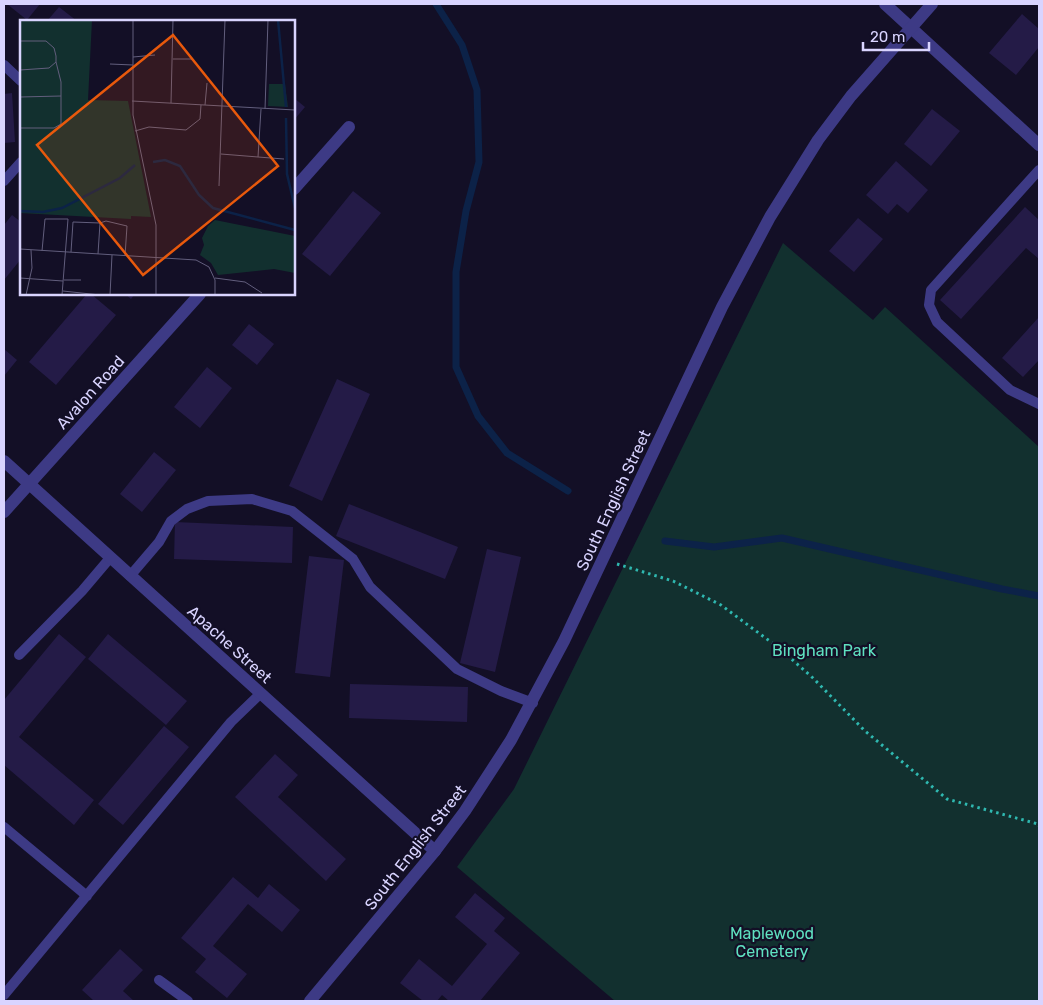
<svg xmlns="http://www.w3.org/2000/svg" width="1043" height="1005" font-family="Rubik,sans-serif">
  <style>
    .green { fill: #12302f }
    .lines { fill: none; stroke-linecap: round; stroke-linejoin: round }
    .stream { stroke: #0c2248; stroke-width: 7 }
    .building { fill: #241b47 }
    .path { stroke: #2fb8b0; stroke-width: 3; stroke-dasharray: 2.5 4; stroke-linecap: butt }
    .service { stroke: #3d3a85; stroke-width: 10 }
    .minor { stroke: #3d3a85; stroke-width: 12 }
    .tertiary { stroke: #3d3a85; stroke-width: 12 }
    .labels { text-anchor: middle; stroke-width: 4.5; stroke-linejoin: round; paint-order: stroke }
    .street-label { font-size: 16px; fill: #d9d4ff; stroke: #130f26 }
    .park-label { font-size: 16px; fill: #5fe0c0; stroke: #130f26 }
    .inset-river { fill: none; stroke: #0c2248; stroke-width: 2.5 }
    .inset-road { fill: none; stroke: #625e7d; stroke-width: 1 }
    .view { fill: #e8590c; fill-opacity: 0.15; stroke: #e8590c; stroke-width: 2.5 }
    .inset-edge { fill: none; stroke: #d9d4ff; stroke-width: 2.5 }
  </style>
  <rect width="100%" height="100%" fill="#130f26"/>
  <!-- green -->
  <path class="green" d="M783 243 873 320 885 307 1039 447V1001H615L457 867 514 789Z"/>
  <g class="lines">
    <!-- stream -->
    <path class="stream" d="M436 4 462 45 477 90 479 162 466 211 456 272V367L478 416 507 453 568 491
      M665 541 714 547 782 538 1002 589 1039 596"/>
  </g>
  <!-- building -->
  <path class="building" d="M7 4H40L27 20Z
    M59 7 77 21H47Z
    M1022 14 1039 29V47L1016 75 989 53Z
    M12 93 15 142 4 143V94Z
    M294 98 305 107 294 120Z
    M932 109 960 131 931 166 904 144Z
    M896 161 928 190 908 213 897 204 888 214 866 195Z
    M353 191 381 213 330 276 302 254Z
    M1025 207 1039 220V259L1026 248 961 319 940 300Z
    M12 215 21 222V259L4 280V225Z
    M858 218 883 239 854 272 829 251Z
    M87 294H91L116 315 56 385 29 362Z
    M125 294H135L131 299Z
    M1039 317V360L1023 377 1002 358Z
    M249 324 274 344 257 365 232 345Z
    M4 349 17 360 4 376Z
    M207 367 232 388 200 428 174 407Z
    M337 379 370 394 322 501 289 486Z
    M154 452 176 470 142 512 120 494Z
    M349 504 458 547 445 579 336 536Z
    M175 522 293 527 292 563 174 559Z
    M487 549 521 557 495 672 460 663Z
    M309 556 344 560 330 677 295 673Z
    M59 634 86 657 19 737 94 800 74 825 4 765V700Z
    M108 634 187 701 166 725 88 659Z
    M350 684 468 687 467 722 349 718Z
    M164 726 189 747 123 825 98 804Z
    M275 754 298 775 278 797 346 859 326 881 235 797Z
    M233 877 258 898 269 884 300 910 282 932 248 904 213 946 247 974 227 998 195 972 206 959 181 938Z
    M475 893 505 918 494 931 520 953 480 1001H449L442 995 437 1001H423L400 983 419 959 452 986 487 944 455 917Z
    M120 949 143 970 123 991 134 1001H94L82 990Z"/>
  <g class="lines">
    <!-- path -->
    <path class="path" d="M617 564 673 581 721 605 779 648 813 678 865 731 947 799 1038 824 1039 826"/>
    <!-- service -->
    <path class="service" d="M4 65 21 81
      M1039 170 931 290 929 305 937 322 1010 390 1039 404
      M4 181 21 162
      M130 576 159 542 171 521 187 509 208 501 252 499 292 511 353 559 370 587 457 669 501 691 533 703
      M19 655 82 591 110 558
      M4 827 87 896
      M159 980 188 1001
      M4 995 231 722 260 694"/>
    <!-- minor -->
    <path class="minor" d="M885 4 1039 145
      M294 189 349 127
      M4 461 435 851
      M4 512 200 294"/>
    <!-- tertiary -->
    <path class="tertiary" d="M310 1001 435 851 465 811 511 740 564 641 722 307 770 217 818 140 851 96 932 4"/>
  </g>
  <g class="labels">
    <!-- street labels -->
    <g class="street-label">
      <text transform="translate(90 392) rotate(-48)" y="6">Avalon Road</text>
      <text transform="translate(613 500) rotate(-65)" y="6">South English Street</text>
      <text transform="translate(230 644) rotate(42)" y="6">Apache Street</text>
      <text transform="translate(415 847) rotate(-52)" y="6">South English Street</text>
    </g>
    <!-- park labels -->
    <g class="park-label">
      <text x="824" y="656">Bingham Park</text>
      <text x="772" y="939">Maplewood<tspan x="772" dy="18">Cemetery</tspan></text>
    </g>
  </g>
  <!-- overview -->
  <g transform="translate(20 20)">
    <rect width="275" height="275" fill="#130f26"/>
    <path d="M0 0H72L68 80 108 81 131 197 111 196V199L0 193ZM249 64H265L268 87 248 86ZM195 200 275 216V253L254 249 198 255 191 243 180 235 184 225 182 218 188 206Z" fill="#12302f"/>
    <path class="inset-river" d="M258 0 266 87M266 98 267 154 275 188M133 142 145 140 160 146 179 175 193 188 275 210M0 191 23 192 42 188 100 158 115 145"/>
    <path class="inset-road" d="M113 0V95L136 205V275M0 21H26L34 28 36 36V42L29 48 0 50M113 37 135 35M153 39H173M90 44 113 45M0 77 41 76M112 81 275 90M151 83 153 0M185 85 187 63M241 89 238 137 264 139M245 89 248 0M0 108H34L41 104V62L36 42M115 111 129 107 166 110 180 99 181 85M201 134 238 137M199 166 205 0M0 229 176 240 189 247 195 260V275M22 231 25 199H48L42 275M51 232 53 202 80 203M78 234 80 203 86 201 107 206 105 236M0 258 43 261M195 258 225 262 242 273M44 260H61M43 271 80 275M6 275 12 248 11 230M90 275 92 235"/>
    <path class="view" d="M153 15 258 146 123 255 17 125Z"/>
    <rect width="275" height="275" class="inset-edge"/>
  </g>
  <!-- border -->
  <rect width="1043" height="1005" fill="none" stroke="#d9d4ff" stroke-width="10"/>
  <!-- scale -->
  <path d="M863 42v8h66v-8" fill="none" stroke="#d9d4ff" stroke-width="2.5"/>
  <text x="870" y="42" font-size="15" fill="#d9d4ff" stroke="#130f26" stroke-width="4" paint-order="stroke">20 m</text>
</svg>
